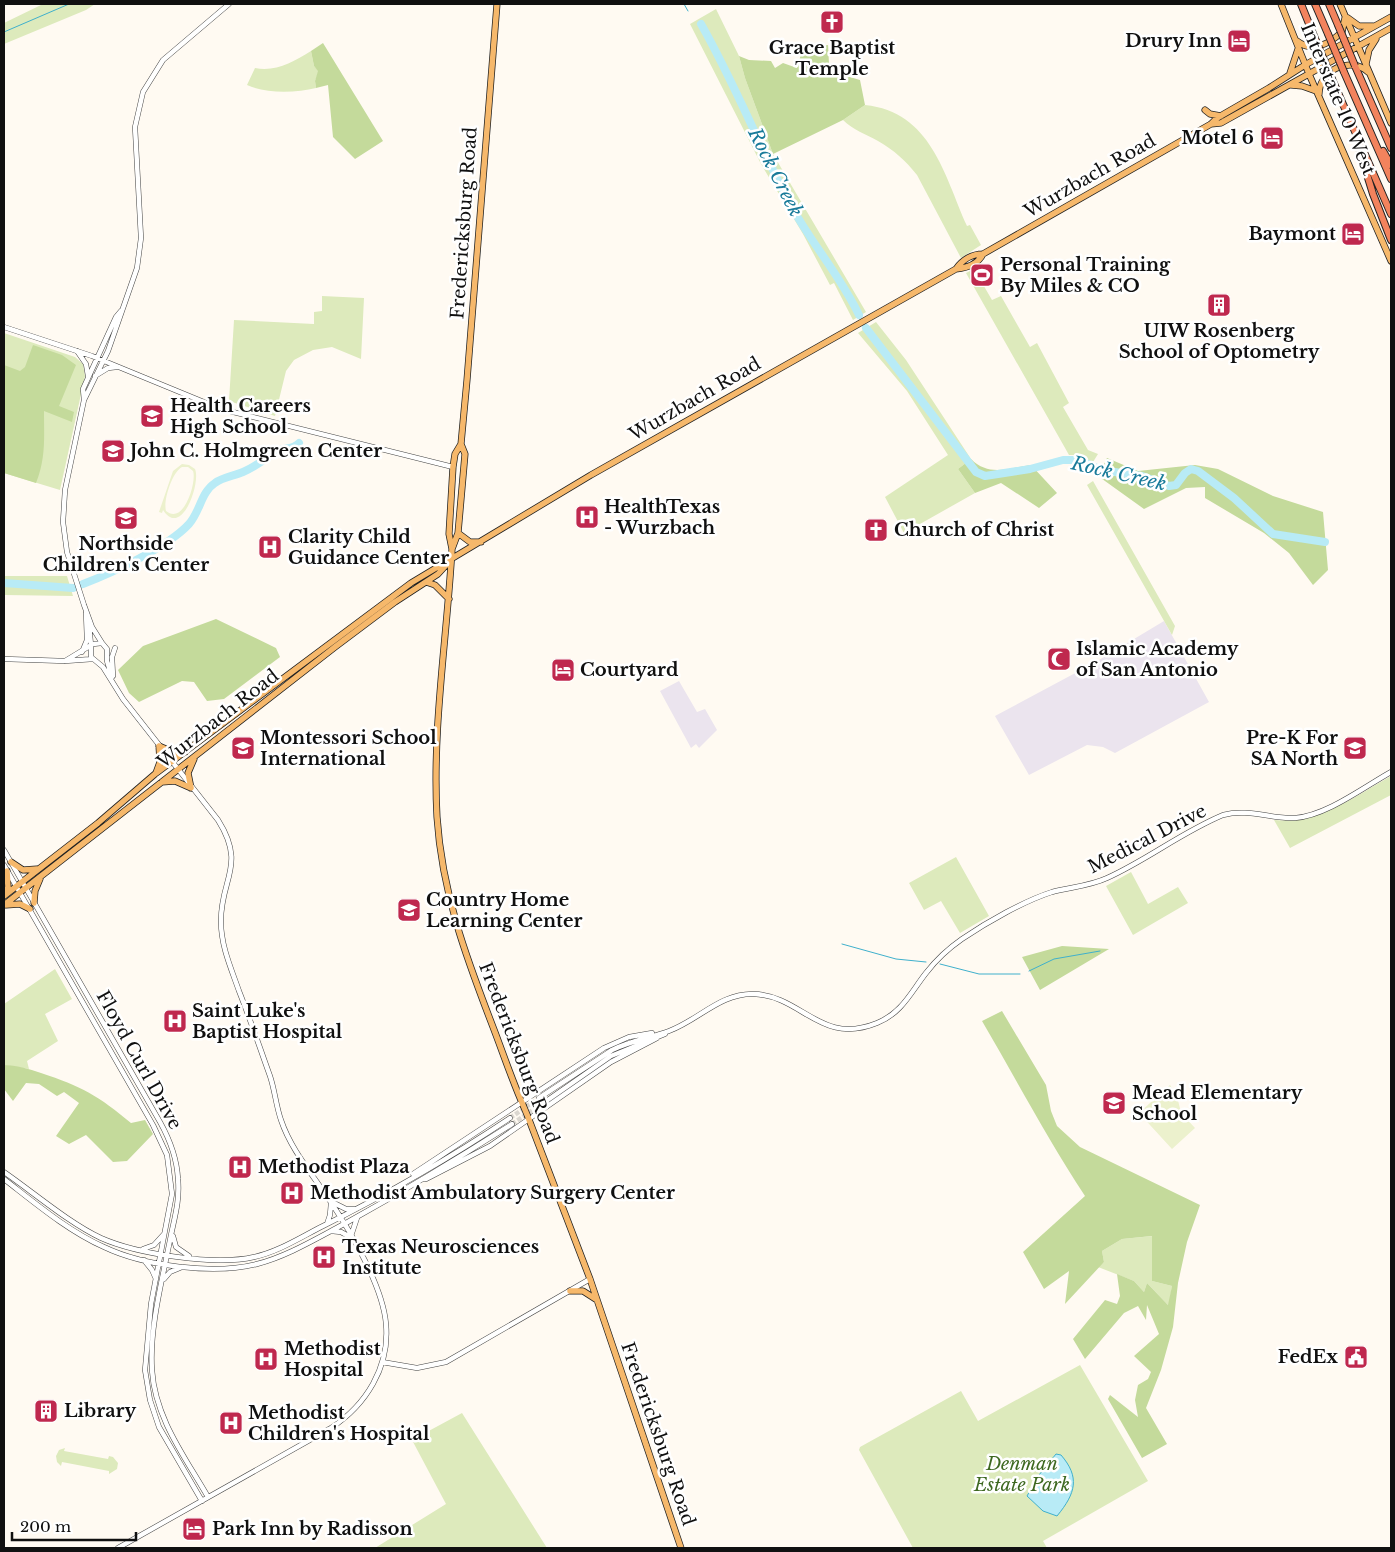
<svg xmlns="http://www.w3.org/2000/svg" width="1395" height="1552" font-family="'Libre Baskerville',serif">
  <style>
    .industrial { fill: #ebe4ee }
    .green { fill: #ddeabc }
    .forest { fill: #c4da9b }
    .pitch { fill: #ecf1cd; fill-rule: evenodd }
    .water { fill: #b8ebf6; stroke: #3fb0cc }
    .lines { fill: none; stroke-linecap: round; stroke-linejoin: round }
    .stream { stroke: #3fb0cc; stroke-width: 1 }
    .river { stroke: #b8ebf6; stroke-width: 8 }
    .minor-tunnel { stroke: #dbd7d0; stroke-width: 4.5; stroke-dasharray: 4.5 2; stroke-linecap: butt }
    .minor-casing { stroke: #434343; stroke-width: 5.5 }
    .major-casing { stroke: #212121; stroke-width: 7 }
    .highway-casing { stroke: #212121; stroke-width: 8 }
    .minor { stroke: #fff; stroke-width: 4.5 }
    .major { stroke: #f6b86b; stroke-width: 5.5 }
    .highway { stroke: #f2835d; stroke-width: 6 }
    .major-bridge-casing { stroke: #212121; stroke-width: 7; stroke-linecap: butt }
    .highway-bridge-casing { stroke: #212121; stroke-width: 8; stroke-linecap: butt }
    .major-bridge { stroke: #f6b86b; stroke-width: 5.5 }
    .highway-bridge { stroke: #f2835d; stroke-width: 6 }
    .labels { text-anchor: middle; stroke-width: 5; stroke-linejoin: round; paint-order: stroke }
    .poi-label { font-size: 18px; font-weight: bold; fill: #101010; stroke: #fff; text-anchor: start }
    .street-label { font-size: 18px; fill: #101010; stroke: #fff }
    .park-label { font-size: 18px; font-style: italic; fill: #3d6820; stroke: #fff }
    .water-label { font-size: 19px; font-style: italic; fill: #197b9a; stroke: #fff }
  </style>
  <rect width="100%" height="100%" fill="#fffaf2"/>
  <!-- industrial -->
  <path class="industrial" d="M1164 621 1209 702 1115 753 1103 747 1087 745 1029 775 995 716 1094 663Z
    M679 681 697 712 705 709 717 730 699 748 696 744 691 748 660 691Z"/>
  <!-- green -->
  <path class="green" d="M43 4H95L86 10 4 44V23Z
    M716 9 739 56 745 78 773 154 866 312 853 320 834 283 830 285 803 234 761 164 690 24Z
    M311 51 314 66 319 71 315 81 316 88C296 93 266 94 247 85L255 68C276 72 293 62 311 51Z
    M865 105C931 112 944 174 967 226L970 225 981 245 961 258 917 175C906 161 894 150 878 141 866 134 853 130 843 120Z
    M974 269 992 300 1001 296 1030 347 1037 343 1069 403 1063 407 1088 450 1098 454 1093 462 1076 455H1069L966 273Z
    M322 296 364 298 361 359 332 347 313 350 294 360 286 371 275 416 229 401 234 320 314 324V312L322 311Z
    M876 322 906 360 971 459 958 469 975 493 904 533 885 497 948 455 907 391 858 333Z
    M4 333 75 357 83 364 85 376 60 490 4 473Z
    M1093 481 1175 626 1172 635 1087 485Z
    M4 576H67L73 596 5 595Z
    M1391 776V795L1290 848 1274 820C1318 824 1354 797 1391 776Z
    M956 857 989 916 960 933 941 901 924 910 909 883Z
    M1131 872 1148 904 1178 887 1188 903 1133 935 1106 886Z
    M55 969 72 999 45 1014 58 1041 27 1061 29 1069 4 1065V1004Z
    M1153 1236 1152 1281 1172 1286 1169 1306 1147 1283 1144 1292 1134 1281 1098 1267 1104 1262 1102 1251 1122 1239Z
    M1080 1365 1148 1481 1043 1541 1047 1548H913L859 1450 860 1447 961 1391 978 1421Z
    M462 1413 547 1548H375L446 1504 412 1440Z
    M65 1448 64 1451 108 1459 109 1456 113 1457 118 1463 117 1469 109 1474V1471L62 1462 61 1466 57 1462 56 1456 59 1450Z"/>
  <!-- forest -->
  <path class="forest" d="M323 43 383 141 355 159 333 137 328 85 316 88 315 81 318 71 314 66 311 51Z
    M804 44 818 47 828 45 829 64 843 75 860 80 865 105 843 120 773 154 745 78 739 56 749 60 771 61 775 68 783 63 797 68Z
    M33 345 62 355 76 365 59 406 74 412 72 422 44 411C44 438 46 458 36 483L4 473V365L20 371 25 367Z
    M1107 458 1138 471 1195 465 1218 469 1273 496 1323 512 1328 570 1313 585 1289 553 1264 533 1205 498V487L1186 488 1144 509 1098 476Z
    M971 459C989 477 1008 468 1031 465L1057 493 1039 508 1001 483 975 493 958 469Z
    M216 619 276 648 280 657 224 699 207 701 194 682 182 681 139 702 129 693 118 670 143 646Z
    M1062 946 1109 949 1040 990 1022 957Z
    M1002 1011 1046 1085 1051 1111 1057 1126 1080 1147 1200 1205 1187 1242 1178 1283 1173 1327 1161 1370 1146 1408 1167 1444 1142 1458 1108 1399 1110 1395 1138 1417 1135 1400 1138 1385 1148 1379 1151 1372 1134 1356 1159 1334 1147 1305 1146 1320 1138 1306 1124 1313 1085 1359 1073 1339 1105 1300 1117 1304 1120 1296 1117 1274 1134 1281 1144 1292 1147 1283 1168 1305 1172 1286 1152 1281V1236L1122 1239 1102 1251 1104 1262 1065 1304 1069 1271 1044 1289 1023 1252 1085 1196C1048 1140 1016 1079 982 1021Z
    M4 1065C16 1065 29 1069 41 1073 81 1086 99 1096 131 1123L145 1120 153 1134 127 1161 113 1162 86 1135 69 1144 56 1136 79 1103 64 1092 57 1096 39 1084 26 1083 13 1101 4 1089Z"/>
  <!-- pitch -->
  <path class="pitch" d="M182 464 189 465 195 469C201 482 182 539 163 510L162 513 159 512 173 471ZM182 467H188L193 471C197 481 184 526 166 511 163 501 172 472 182 467Z
    M1170 1085 1177 1096 1181 1113 1195 1128 1172 1149 1139 1113Z"/>
  <!-- water -->
  <path class="water" d="M1056 1454 1061 1455C1080 1477 1076 1493 1057 1516L1043 1511 1027 1496 1039 1475Z"/>
  <g class="lines">
    <!-- stream -->
    <path class="stream" d="M684 4 688 11
      M4 32 69 4
      M842 944 896 959 926 962
      M940 964 979 974H1020
      M1029 971 1054 959 1100 951"/>
    <!-- river -->
    <path class="river" d="M701 24C734 82 758 143 789 202 810 242 840 275 859 315
      M866 328 976 472 985 476 1030 469 1063 460H1079L1101 470 1142 476 1169 486 1176 485 1185 473 1191 469 1198 471 1234 498 1273 534 1325 542
      M4 583 73 588
      M83 584C112 573 168 547 189 524 200 512 201 492 215 483 223 477 234 476 243 472 255 467 265 459 275 452 283 447 293 450 299 443"/>
    <!-- minor-tunnel -->
    <path class="minor-tunnel" d="M510 1118 539 1098
      M512 1124 542 1104"/>
    <!-- minor casing -->
    <g class="minor-casing">
      <path id="minor" d="M4 327 92 356 221 409 453 467
        M77 351 86 364 88 376
        M95 376 108 368 117 367
        M84 400 108 351 137 268 141 238 135 127 143 92 163 60 229 4
        M89 625 91 645
        M102 643 92 627 84 605 67 552 63 522 65 490 84 400 83 389 116 317 121 311
        M91 647V657L103 667 123 699 218 820C247 866 220 879 221 922 221 946 231 968 239 991 250 1019 260 1048 270 1076 275 1091 276 1106 281 1120 291 1150 313 1175 330 1201 351 1232 383 1287 386 1324 390 1367 366 1405 331 1428L118 1548
        M82 652 87 640 86 613
        M4 659 65 661 93 659
        M65 661 93 644 102 643 107 649V661L112 677
        M113 676 112 657 115 648
        M4 850 160 1122C170 1140 177 1159 178 1179 180 1199 175 1216 171 1235 163 1277 149 1328 152 1370 155 1418 185 1457 208 1497
        M4 865 153 1125 167 1155 172 1194 151 1304 145 1370 150 1400 159 1427 202 1501
        M539 1098 612 1050C630 1041 650 1038 669 1031 699 1020 720 993 754 994 803 996 820 1046 877 1023 902 1013 911 992 926 973 936 960 949 948 962 939 987 922 1024 901 1052 892 1071 887 1090 886 1107 878 1147 860 1182 832 1223 815 1248 808 1270 819 1295 818 1326 816 1364 787 1391 772
        M542 1104 611 1056 665 1034
        M4 1172C33 1192 69 1223 101 1238 137 1254 215 1266 254 1257 278 1252 301 1237 323 1226 387 1194 450 1158 510 1118
        M413 1174 604 1048 629 1037 652 1033
        M4 1179C35 1203 68 1231 104 1247 144 1266 213 1275 257 1264 288 1256 317 1238 346 1223 402 1192 457 1159 512 1124
        M426 1179 490 1146 611 1062 657 1038
        M332 1202 346 1209H355
        M327 1224 330 1215 331 1203
        M331 1231 341 1232 350 1237
        M173 1236 176 1247 189 1256
        M351 1236 357 1218
        M143 1249 154 1245 164 1234
        M144 1260 152 1270 156 1279
        M164 1279 170 1272 182 1267
        M382 1362 417 1368 446 1362 590 1279"/>
    </g>
    <!-- major casing -->
    <g class="major-casing">
      <path id="major" d="M497 4 467 380 461 444 455 454 453 467 449 534 452 549C447 638 432 728 437 817 442 893 466 957 493 1027 503 1053 512 1080 523 1105
        M1281 4 1309 74 1391 261
        M1340 4 1391 123
        M1348 18 1359 26H1373
        M1297 41C1312 53 1329 44 1342 32L1345 18
        M1366 64 1369 50 1376 39
        M1290 73 1298 49
        M1291 85 1302 86 1316 91
        M1319 94C1319 71 1350 55 1368 72
        M1205 110 1210 114 1221 116
        M1211 124 1221 123 1391 28
        M956 269C962 260 972 254 983 254L1211 124 1217 118 1269 88 1305 65 1391 17
        M458 533 470 542H481
        M452 549 458 533 465 454 461 444
        M426 582 435 585 449 599
        M159 746 173 752H185
        M156 773 160 762 159 746
        M162 782 175 781 191 788
        M191 788 188 773 194 759
        M11 862 23 870 37 869
        M4 895 8 887 7 871
        M4 896 98 823 155 774 411 583 591 475 956 269C966 268 978 264 983 254
        M34 903 35 891 40 879
        M4 905 335 647 395 602 438 574 449 562
        M6 905 20 904 30 909
        M528 1117 590 1279 681 1548
        M570 1291H583L597 1300"/>
    </g>
    <!-- highway casing -->
    <g class="highway-casing">
      <path id="highway" d="M1301 4 1316 41
        M1315 4 1328 34
        M1329 4 1338 25
        M1355 66 1391 148
        M1344 72 1391 179
        M1332 79 1391 214
        M1383 151 1391 165
        M1360 152 1373 194 1391 240"/>
    </g>
    <!-- minor -->
    <use href="#minor" class="minor"/>
    <!-- major -->
    <use href="#major" class="major"/>
    <!-- highway -->
    <use href="#highway" class="highway"/>
    <!-- major-bridge casing -->
    <g class="major-bridge-casing">
      <path id="major-bridge" d="M523 1105 528 1117"/>
    </g>
    <!-- highway-bridge casing -->
    <g class="highway-bridge-casing">
      <path id="highway-bridge" d="M1338 25 1355 66
        M1328 34 1344 72
        M1316 41 1332 79"/>
    </g>
    <!-- major-bridge -->
    <use href="#major-bridge" class="major-bridge"/>
    <!-- highway-bridge -->
    <use href="#highway-bridge" class="highway-bridge"/>
  </g>
  <!-- icons -->
  <defs>
    <g id="church-square" transform="scale(1.25)"><rect x="-9" y="-9" width="18" height="18" rx="4" fill="#bf284e" stroke="#fff"/><path d="M-1.2-6h2.4v3.5h3.3v2.4h-3.3V6h-2.4V-.1h-3.3v-2.4h3.3Z" fill="#fff"/></g>
    <g id="hotel-square" transform="scale(1.25)"><rect x="-9" y="-9" width="18" height="18" rx="4" fill="#bf284e" stroke="#fff"/><path d="M-6-4.5h1.5V1H6V5H4.5V3h-9V5H-6ZM-4 0a1.8 1.8 0 1 1 3.6 0ZM.5 0V-2.5h3Q6-2.5 6 0Z" fill="#fff"/></g>
    <g id="stadium-square" transform="scale(1.25)"><rect x="-9" y="-9" width="18" height="18" rx="4" fill="#bf284e" stroke="#fff"/><path d="M0-5a6.5 5 0 1 0 0 10a6.5 5 0 1 0 0-10ZM-3.5-1.8h7v3.6h-7Z" fill="#fff"/></g>
    <g id="building-square" transform="scale(1.25)"><rect x="-9" y="-9" width="18" height="18" rx="4" fill="#bf284e" stroke="#fff"/><path d="M-4-6H4V6H1V3H-1V6H-4ZM-2.5-4.3h1.7v1.8h-1.7ZM.8-4.3h1.7v1.8H.8ZM-2.5-1h1.7V.8h-1.7ZM.8-1h1.7V.8H.8Z" fill="#fff"/></g>
    <g id="school-square" transform="scale(1.25)"><rect x="-9" y="-9" width="18" height="18" rx="4" fill="#bf284e" stroke="#fff"/><path d="M0-5L7-2L0 1L-7-2ZM-4 1L0 2.5L4 1V4Q0 6-4 4Z" fill="#fff"/></g>
    <g id="hospital-square" transform="scale(1.25)"><rect x="-9" y="-9" width="18" height="18" rx="4" fill="#bf284e" stroke="#fff"/><path d="M-5-5h3v3.5h4V-5h3V5h-3V1.5h-4V5h-3Z" fill="#fff"/></g>
    <g id="mosque-square" transform="scale(1.25)"><rect x="-9" y="-9" width="18" height="18" rx="4" fill="#bf284e" stroke="#fff"/><path d="M3.5-4.9A6 6 0 1 0 3.5 4.9A5 5 0 1 1 3.5-4.9Z" fill="#fff"/></g>
    <g id="civic-square" transform="scale(1.25)"><rect x="-9" y="-9" width="18" height="18" rx="4" fill="#bf284e" stroke="#fff"/><path d="M-.6-6.5H3V-4.5H.6V-3L4-1V1h2V6H-6V1h2V-1L-.6-3ZM-1.2 2.5V6h2.4V2.5Z" fill="#fff"/></g>
  </defs>
  <g fill-rule="evenodd">
    <use href="#church-square" x="832" y="22"/>
    <use href="#hotel-square" x="1239" y="41"/>
    <use href="#hotel-square" x="1272" y="138"/>
    <use href="#hotel-square" x="1353" y="234"/>
    <use href="#stadium-square" x="982" y="275"/>
    <use href="#building-square" x="1219" y="305"/>
    <use href="#school-square" x="152" y="416"/>
    <use href="#school-square" x="113" y="451"/>
    <use href="#hospital-square" x="587" y="517"/>
    <use href="#school-square" x="126" y="518"/>
    <use href="#church-square" x="876" y="530"/>
    <use href="#hospital-square" x="270" y="547"/>
    <use href="#mosque-square" x="1059" y="659"/>
    <use href="#hotel-square" x="563" y="670"/>
    <use href="#school-square" x="243" y="748"/>
    <use href="#school-square" x="1355" y="748"/>
    <use href="#school-square" x="409" y="910"/>
    <use href="#hospital-square" x="175" y="1021"/>
    <use href="#school-square" x="1114" y="1103"/>
    <use href="#hospital-square" x="240" y="1167"/>
    <use href="#hospital-square" x="292" y="1193"/>
    <use href="#hospital-square" x="324" y="1257"/>
    <use href="#civic-square" x="1356" y="1357"/>
    <use href="#hospital-square" x="266" y="1359"/>
    <use href="#building-square" x="46" y="1411"/>
    <use href="#hospital-square" x="231" y="1423"/>
    <use href="#hotel-square" x="194" y="1529"/>
  </g>
  <g class="labels">
    <!-- poi labels -->
    <g class="poi-label">
      <text x="1222" y="47" text-anchor="end">Drury Inn</text>
      <text x="832" y="54" text-anchor="middle">Grace Baptist<tspan x="832" dy="21">Temple</tspan></text>
      <text x="1254" y="144" text-anchor="end">Motel 6</text>
      <text x="1336" y="240" text-anchor="end">Baymont</text>
      <text x="1000" y="271">Personal Training<tspan x="1000" dy="21">By Miles &amp; CO</tspan></text>
      <text x="1219" y="337" text-anchor="middle">UIW Rosenberg<tspan x="1219" dy="21">School of Optometry</tspan></text>
      <text x="170" y="412">Health Careers<tspan x="170" dy="21">High School</tspan></text>
      <text x="130" y="457">John C. Holmgreen Center</text>
      <text x="604" y="513">HealthTexas<tspan x="604" dy="21">- Wurzbach</tspan></text>
      <text x="894" y="536">Church of Christ</text>
      <text x="288" y="543">Clarity Child<tspan x="288" dy="21">Guidance Center</tspan></text>
      <text x="126" y="550" text-anchor="middle">Northside<tspan x="126" dy="21">Children's Center</tspan></text>
      <text x="1076" y="655">Islamic Academy<tspan x="1076" dy="21">of San Antonio</tspan></text>
      <text x="580" y="676">Courtyard</text>
      <text x="260" y="744">Montessori School<tspan x="260" dy="21">International</tspan></text>
      <text x="1338" y="744" text-anchor="end">Pre-K For<tspan x="1338" dy="21">SA North</tspan></text>
      <text x="426" y="906">Country Home<tspan x="426" dy="21">Learning Center</tspan></text>
      <text x="192" y="1017">Saint Luke's<tspan x="192" dy="21">Baptist Hospital</tspan></text>
      <text x="1132" y="1099">Mead Elementary<tspan x="1132" dy="21">School</tspan></text>
      <text x="258" y="1173">Methodist Plaza</text>
      <text x="310" y="1199">Methodist Ambulatory Surgery Center</text>
      <text x="342" y="1253">Texas Neurosciences<tspan x="342" dy="21">Institute</tspan></text>
      <text x="284" y="1355">Methodist<tspan x="284" dy="21">Hospital</tspan></text>
      <text x="1338" y="1363" text-anchor="end">FedEx</text>
      <text x="64" y="1417">Library</text>
      <text x="248" y="1419">Methodist<tspan x="248" dy="21">Children's Hospital</tspan></text>
      <text x="212" y="1535">Park Inn by Radisson</text>
    </g>
    <!-- street labels -->
    <g class="street-label">
      <text transform="translate(1338 99) rotate(67)" y="6">Interstate 10 West</text>
      <text transform="translate(1090 176) rotate(-30)" y="6">Wurzbach Road</text>
      <text transform="translate(464 223) rotate(-86)" y="6">Fredericksburg Road</text>
      <text transform="translate(695 399) rotate(-30)" y="6">Wurzbach Road</text>
      <text transform="translate(218 719) rotate(-38)" y="6">Wurzbach Road</text>
      <text transform="translate(1147 839) rotate(-27)" y="6">Medical Drive</text>
      <text transform="translate(519 1053) rotate(69)" y="6">Fredericksburg Road</text>
      <text transform="translate(139 1060) rotate(61)" y="6">Floyd Curl Drive</text>
      <text transform="translate(658 1434) rotate(71)" y="6">Fredericksburg Road</text>
    </g>
    <!-- park labels -->
    <g class="park-label">
      <text x="1022" y="1470">Denman<tspan x="1022" dy="21">Estate Park</tspan></text>
    </g>
    <!-- water labels -->
    <g class="water-label">
      <text transform="translate(776 172) rotate(63)" y="7">Rock Creek</text>
      <text transform="translate(1119 473) rotate(13)" y="7">Rock Creek</text>
    </g>
  </g>
  <!-- border -->
  <rect width="1395" height="1552" fill="none" stroke="#101010" stroke-width="10"/>
  <!-- scale -->
  <path d="M12 1532v8h124v-8" fill="none" stroke="#101010" stroke-width="2.5"/>
  <text x="20" y="1532" font-size="15" fill="#101010" stroke="#ffffff" stroke-width="4" paint-order="stroke">200 m</text>
</svg>
